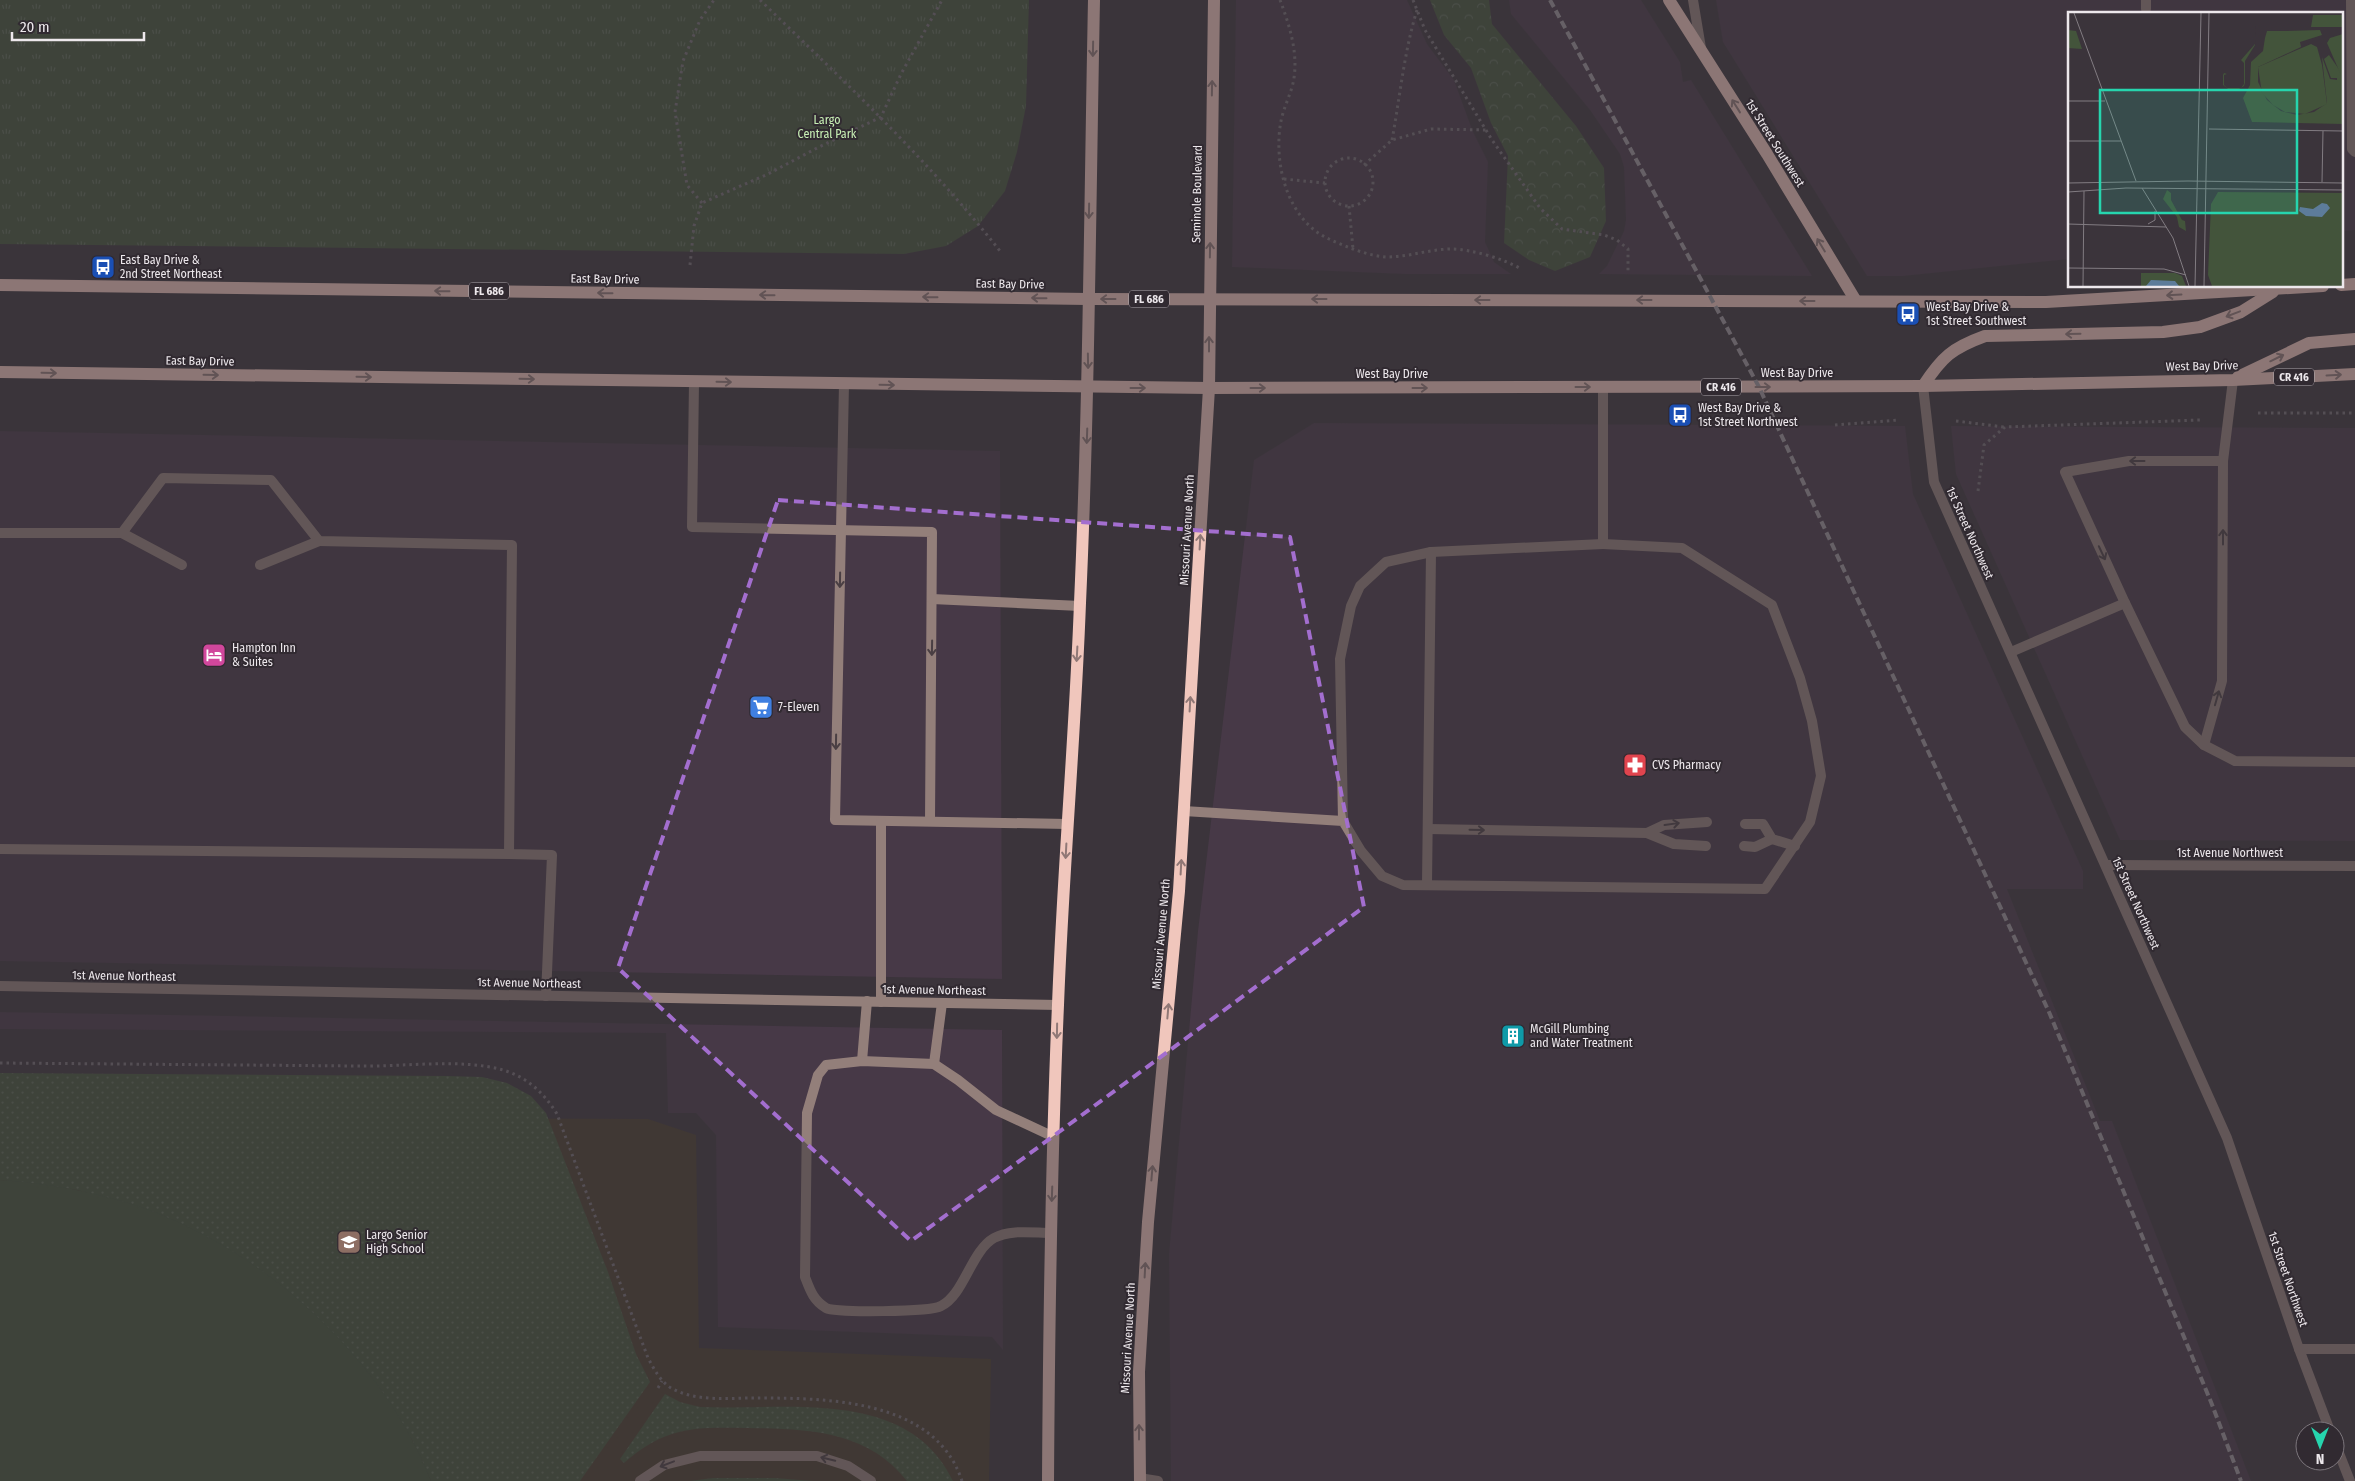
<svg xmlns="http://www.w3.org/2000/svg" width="2355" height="1481" viewBox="0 0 2355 1481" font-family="'Fira Sans Condensed',sans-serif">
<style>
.commercial{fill:#473947}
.education{fill:#473d2d}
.grass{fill:url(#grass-dots)}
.forest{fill:url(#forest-crowns)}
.park{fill:url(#park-tufts)}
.pitch{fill:#43543b}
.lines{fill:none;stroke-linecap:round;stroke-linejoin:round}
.path{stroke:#736d73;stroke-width:3;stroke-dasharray:2.5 4;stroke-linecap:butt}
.lane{stroke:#937f7a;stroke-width:10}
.street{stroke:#937f7a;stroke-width:10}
.primary{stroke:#f0c6bc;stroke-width:12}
.rail{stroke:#9c969b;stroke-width:4;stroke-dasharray:8 4;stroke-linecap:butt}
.oneway{stroke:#907876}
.oneway2{stroke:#4a3f43}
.marked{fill:none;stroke:#a36ecf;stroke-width:4;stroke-dasharray:10 6;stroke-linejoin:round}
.labels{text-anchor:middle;stroke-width:4;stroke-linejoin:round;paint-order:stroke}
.shield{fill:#312a31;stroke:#b5afb4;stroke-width:1}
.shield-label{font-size:11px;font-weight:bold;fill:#ede8ec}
.park-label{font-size:12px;fill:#c8f0b5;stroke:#312a31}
.street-label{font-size:12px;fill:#ede8ec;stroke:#312a31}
.poi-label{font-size:12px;fill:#ede8ec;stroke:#312a31;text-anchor:start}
.inset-road{fill:none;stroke:#827c82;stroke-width:1}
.view{fill:#26d5ae;fill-opacity:0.15;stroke:#26d5ae;stroke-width:2.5}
.inset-edge{fill:none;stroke:#ede8ec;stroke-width:2.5}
</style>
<defs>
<pattern id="grass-dots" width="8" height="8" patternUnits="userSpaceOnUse" patternTransform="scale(1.25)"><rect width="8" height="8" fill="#43543b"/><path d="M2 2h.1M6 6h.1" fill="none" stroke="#5e6d58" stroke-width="1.8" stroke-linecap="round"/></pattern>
<pattern id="forest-crowns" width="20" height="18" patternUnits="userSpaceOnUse" patternTransform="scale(1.25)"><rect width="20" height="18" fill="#43543b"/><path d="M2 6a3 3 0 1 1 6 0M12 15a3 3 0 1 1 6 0" fill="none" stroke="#5e6d58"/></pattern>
<pattern id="park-tufts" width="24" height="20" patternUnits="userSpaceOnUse" patternTransform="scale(1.25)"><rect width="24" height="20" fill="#43543b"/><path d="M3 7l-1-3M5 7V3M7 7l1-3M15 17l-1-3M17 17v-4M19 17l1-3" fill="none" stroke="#5e6d58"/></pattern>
</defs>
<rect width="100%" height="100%" fill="#3b343b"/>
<g class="commercial">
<path d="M1236,0H1407L1427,44L1454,80L1473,132L1488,162L1485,242L1494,262L1511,274H1405L1232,267Z"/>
<path d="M1509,0H1641L1680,62L1683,82L1691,80L1812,276L1599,274L1607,266L1624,231L1626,220L1624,167L1620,154L1590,110L1511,14Z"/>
<path d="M1716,0H2355V230L2341,231V14H2069V259L1903,276H1867L1723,42Z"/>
<path d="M1314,423L1905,426L1913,494L2083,871V889H2007L2100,1121H2112L2251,1481H1171L1169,1254L1198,931L1254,460Z"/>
<path d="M1951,426L2355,428V841L2120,840L1956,474Z"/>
<path d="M0,431L1000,451L1002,979L0,961Z"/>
<path d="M0,1012L1002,1030L1003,1350L992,1337L718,1327L716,1135L696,1113H668L666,1033L0,1029Z"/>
</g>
<path class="education" d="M0,1117L648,1119L696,1135L699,1348L991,1359L989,1481H0Z"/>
<g class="grass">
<path d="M0,1073L447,1076L482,1077L507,1083L531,1096L546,1113L608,1272L636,1354L650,1382L580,1481H431L412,1440L371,1377L249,1263L188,1227L142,1208L77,1190L0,1180Z"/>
<path d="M665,1394L680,1402L700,1407C784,1411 908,1386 953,1481H907C867,1430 807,1429 748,1428C723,1428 697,1426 672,1434C653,1440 639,1450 624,1463L620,1459Z"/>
<path d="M713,1478H775L813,1481H690Z"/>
</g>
<path class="forest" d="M1430,0H1489L1492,24L1576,126L1604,168L1606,221L1590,257L1555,271L1529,260L1504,243L1508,156L1491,123L1471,68L1444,35Z"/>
<path class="park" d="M0,0H1029L1026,106L1017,152L1005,191L978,226L946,246L904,254L0,244Z"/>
<path class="pitch" d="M0,1180C48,1183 96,1192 141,1207C266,1251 383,1358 431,1481H0Z"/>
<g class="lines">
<g class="path">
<path d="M760,0C844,81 928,160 1000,251"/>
<path d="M1280,0C1289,24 1298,51 1294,78C1292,92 1284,106 1281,121C1273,163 1287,220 1329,239C1347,247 1368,256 1387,257C1409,257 1430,249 1452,249C1470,249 1505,259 1521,269"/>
<path d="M1413,0L1425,30L1492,140L1540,208L1562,229L1604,235L1617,240L1628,249V271"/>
<path d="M1392,140C1400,97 1404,52 1417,10"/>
<circle cx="1349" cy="182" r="24"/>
<path d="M1364,165L1392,140L1431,129L1487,130"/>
<path d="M1284,179L1325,183"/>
<path d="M702,203L687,185L675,112L683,61L700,20L714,0"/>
<path d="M1349,206L1353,249"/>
<path d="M690,265L694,226L702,203L768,174L817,148L881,117L901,74L942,0"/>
<path d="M2258,413H2355"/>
<path d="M1956,421L2004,427"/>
<path d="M1835,425L1898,420"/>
<path d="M1978,491L1984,445L2005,427L2200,420"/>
<path d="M0,1063C120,1064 239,1065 359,1066C403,1067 461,1058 503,1070C527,1077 544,1093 557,1114L648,1358C654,1369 660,1381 671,1388C696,1402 727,1398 754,1398C825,1398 935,1398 962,1481"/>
<path d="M658,1388L662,1381"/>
</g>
<g class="lane">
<path d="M2351,0L2352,149L2355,152"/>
<path d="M2146,9V0"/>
<path d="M694,382L692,527L932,532L930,821"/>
<path d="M844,384L835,820L1067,824"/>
<path d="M2223,461L2233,380"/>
<path d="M0,533H122L163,478L271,480L319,541L512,545L509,854L552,855L546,996"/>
<path d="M122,533L182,565"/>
<path d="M260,565L319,541"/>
<path d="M932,599L1080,606"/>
<path d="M2125,603L2065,472L2129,461H2223L2222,681L2204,745"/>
<path d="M2011,652L2125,603L2185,727L2204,745L2235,761L2355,762"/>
<path d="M1184,811L1343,821L1361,851L1382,876L1403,885L1765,889L1810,822L1821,776L1812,721L1800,678L1772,605L1682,548L1603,544V387"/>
<path d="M881,821V1002"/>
<path d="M1343,821L1340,659L1351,606L1360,586L1386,562L1431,552L1603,544"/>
<path d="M1745,824H1763L1772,839L1795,846"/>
<path d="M1428,829L1647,833L1664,825L1707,822"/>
<path d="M1647,833L1674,844L1706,846"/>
<path d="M1744,846L1755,847L1772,839"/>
<path d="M0,849L509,854"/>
<path d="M1427,884L1431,552"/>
<path d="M862,1061L867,1001"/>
<path d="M934,1064L942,1003"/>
<path d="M1051,1233C1034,1233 1010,1229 994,1238C971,1251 964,1295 941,1306C930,1312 836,1313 826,1308C813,1300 810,1290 805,1277L807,1113L818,1075L826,1065L862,1061L934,1064L958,1080L996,1110L1054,1137"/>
<path d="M1139,1478L1158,1481"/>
<path d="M640,1481L664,1465L700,1456H817L848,1466L871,1481"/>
</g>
<g class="street">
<path d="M1693,0L1701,48"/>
<path d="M1923,386L1934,482L2227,1138L2299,1349L2330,1431"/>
<path d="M2106,865L2355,866"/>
<path d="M0,986L1058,1005"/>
<path d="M2299,1349H2355"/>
<path d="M2335,1443L2350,1481"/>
</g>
<g class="primary">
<path d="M1669,0L1767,154L1856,301"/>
<path d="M0,285L1088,299L2046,302L2323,286"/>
<path d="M2341,285L2355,284"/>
<path d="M0,372L1209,388L1923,386L2233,380L2355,374"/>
<path d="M2238,377L2309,343L2355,339"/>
<path d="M1923,386C1942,357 1952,348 1985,336L2163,332L2200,327L2241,312L2273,292"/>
<path d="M1048,1481C1049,1322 1051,1163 1058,1005C1063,871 1075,737 1080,603C1089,402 1090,201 1094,0"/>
<path d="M1140,1481L1139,1372L1148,1222L1179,891L1209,388L1214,0"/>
</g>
<path class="rail" d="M1550,0L1759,387L2049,1012L2211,1402L2241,1481"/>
</g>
<defs><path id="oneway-shaft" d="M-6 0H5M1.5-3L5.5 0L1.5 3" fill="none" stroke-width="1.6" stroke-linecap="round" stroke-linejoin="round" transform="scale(1.25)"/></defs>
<g class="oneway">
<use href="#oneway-shaft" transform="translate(1093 49) rotate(91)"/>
<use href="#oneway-shaft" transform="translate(1212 88) rotate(-89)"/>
<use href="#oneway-shaft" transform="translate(1736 106) rotate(-122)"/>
<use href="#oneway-shaft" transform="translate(1089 211) rotate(91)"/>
<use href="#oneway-shaft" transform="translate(1821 245) rotate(-121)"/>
<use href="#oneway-shaft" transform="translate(1210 250) rotate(-89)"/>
<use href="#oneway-shaft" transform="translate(442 291) rotate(-179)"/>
<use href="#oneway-shaft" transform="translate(605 293) rotate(-179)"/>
<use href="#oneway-shaft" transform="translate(767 295) rotate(-179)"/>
<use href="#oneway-shaft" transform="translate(2174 295) rotate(177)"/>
<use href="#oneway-shaft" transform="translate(930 297) rotate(-179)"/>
<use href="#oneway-shaft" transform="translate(1039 298) rotate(-179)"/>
<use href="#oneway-shaft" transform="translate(1108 299) rotate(180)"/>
<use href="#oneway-shaft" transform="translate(1319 299) rotate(180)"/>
<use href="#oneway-shaft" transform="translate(1482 300) rotate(-180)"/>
<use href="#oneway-shaft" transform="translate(1644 300) rotate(-180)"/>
<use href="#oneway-shaft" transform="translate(1807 301) rotate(-180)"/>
<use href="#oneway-shaft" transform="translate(2233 314) rotate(159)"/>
<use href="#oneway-shaft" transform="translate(2073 334) rotate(179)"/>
<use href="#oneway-shaft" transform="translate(1209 344) rotate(-90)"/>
<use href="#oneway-shaft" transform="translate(2277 358) rotate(-26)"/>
<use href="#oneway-shaft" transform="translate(1088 361) rotate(89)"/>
<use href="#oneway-shaft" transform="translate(49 373) rotate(1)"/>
<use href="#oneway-shaft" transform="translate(211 375) rotate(1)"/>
<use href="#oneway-shaft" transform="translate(2334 375) rotate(-3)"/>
<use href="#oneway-shaft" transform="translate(364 377) rotate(1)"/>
<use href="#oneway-shaft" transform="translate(527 379) rotate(1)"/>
<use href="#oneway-shaft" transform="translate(724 382) rotate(1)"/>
<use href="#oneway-shaft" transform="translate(887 385) rotate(1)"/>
<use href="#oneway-shaft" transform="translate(1583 387)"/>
<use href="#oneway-shaft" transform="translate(1763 387)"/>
<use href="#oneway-shaft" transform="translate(1138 388)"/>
<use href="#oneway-shaft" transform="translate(1258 388)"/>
<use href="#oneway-shaft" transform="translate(1420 388)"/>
<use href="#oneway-shaft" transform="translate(1087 436) rotate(92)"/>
<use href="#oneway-shaft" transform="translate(1200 542) rotate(-87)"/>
<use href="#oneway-shaft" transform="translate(1077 654) rotate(93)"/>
<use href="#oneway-shaft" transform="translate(1190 704) rotate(-87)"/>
<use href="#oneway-shaft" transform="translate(1066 851) rotate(93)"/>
<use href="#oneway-shaft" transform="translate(1181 867) rotate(-87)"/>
<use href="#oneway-shaft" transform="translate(1168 1011) rotate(-85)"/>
<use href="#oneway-shaft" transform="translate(1057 1031) rotate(91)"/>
<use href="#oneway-shaft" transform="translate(1152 1173) rotate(-85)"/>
<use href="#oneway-shaft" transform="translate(1052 1194) rotate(92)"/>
<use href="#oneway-shaft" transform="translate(1145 1270) rotate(-87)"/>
<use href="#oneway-shaft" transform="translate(1139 1432) rotate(-90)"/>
</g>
<g class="oneway2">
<use href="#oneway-shaft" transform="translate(2137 461) rotate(180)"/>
<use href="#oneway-shaft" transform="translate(2223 537) rotate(-90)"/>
<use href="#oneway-shaft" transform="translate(2102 553) rotate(65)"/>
<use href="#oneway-shaft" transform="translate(840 580) rotate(91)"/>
<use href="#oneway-shaft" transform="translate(932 648) rotate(91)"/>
<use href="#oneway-shaft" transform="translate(2217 698) rotate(-74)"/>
<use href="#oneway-shaft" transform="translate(836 742) rotate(91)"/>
<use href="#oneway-shaft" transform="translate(1672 824) rotate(-8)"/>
<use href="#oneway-shaft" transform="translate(1477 830) rotate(1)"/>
<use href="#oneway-shaft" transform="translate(828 1459) rotate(-166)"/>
<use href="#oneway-shaft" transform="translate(667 1464) rotate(159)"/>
</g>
<path d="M0 0H2355V1481H0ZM778,500L1290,537L1364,907L911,1241L618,968Z" fill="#3b343b" fill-opacity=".55" fill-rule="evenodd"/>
<path class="marked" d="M778,500L1290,537L1364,907L911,1241L618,968Z"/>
<defs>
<g id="bus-square" transform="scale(1.25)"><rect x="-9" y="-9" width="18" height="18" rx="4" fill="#1a4fb4" stroke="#312a31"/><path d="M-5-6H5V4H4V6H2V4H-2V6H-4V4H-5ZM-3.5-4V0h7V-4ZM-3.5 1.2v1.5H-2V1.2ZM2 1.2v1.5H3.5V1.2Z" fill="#fff"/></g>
<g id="hotel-square" transform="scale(1.25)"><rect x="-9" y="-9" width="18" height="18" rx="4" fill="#d1479c" stroke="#312a31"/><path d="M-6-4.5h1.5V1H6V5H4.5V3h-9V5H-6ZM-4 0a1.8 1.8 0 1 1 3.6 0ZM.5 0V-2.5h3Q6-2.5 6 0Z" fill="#fff"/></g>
<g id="supermarket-square" transform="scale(1.25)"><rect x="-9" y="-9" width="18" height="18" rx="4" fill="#3f7fe0" stroke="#312a31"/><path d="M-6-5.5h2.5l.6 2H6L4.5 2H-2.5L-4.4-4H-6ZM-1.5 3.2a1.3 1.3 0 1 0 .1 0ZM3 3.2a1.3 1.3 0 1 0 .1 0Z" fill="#fff"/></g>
<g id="pharmacy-square" transform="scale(1.25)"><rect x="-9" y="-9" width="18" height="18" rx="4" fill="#e0444e" stroke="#312a31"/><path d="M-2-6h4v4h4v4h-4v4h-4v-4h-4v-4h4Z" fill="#fff"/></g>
<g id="building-square" transform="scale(1.25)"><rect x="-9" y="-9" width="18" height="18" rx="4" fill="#0f9aa8" stroke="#312a31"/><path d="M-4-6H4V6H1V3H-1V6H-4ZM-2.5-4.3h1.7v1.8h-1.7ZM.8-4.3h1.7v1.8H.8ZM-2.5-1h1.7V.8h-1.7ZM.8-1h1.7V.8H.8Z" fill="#fff"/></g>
<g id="school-square" transform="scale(1.25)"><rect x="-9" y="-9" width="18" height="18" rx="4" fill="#8d6e63" stroke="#312a31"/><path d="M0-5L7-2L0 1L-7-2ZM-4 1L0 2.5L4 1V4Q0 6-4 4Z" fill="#fff"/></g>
</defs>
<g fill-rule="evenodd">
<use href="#bus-square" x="103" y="267"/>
<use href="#bus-square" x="1908" y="314"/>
<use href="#bus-square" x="1680" y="415"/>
<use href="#hotel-square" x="214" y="655"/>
<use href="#supermarket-square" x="761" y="707"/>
<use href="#pharmacy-square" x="1635" y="765"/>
<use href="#building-square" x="1513" y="1036"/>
<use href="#school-square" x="349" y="1242"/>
</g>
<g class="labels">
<g class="shield">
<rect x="469" y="282.5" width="40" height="17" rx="4"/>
<rect x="1129" y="290.5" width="40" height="17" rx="4"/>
<rect x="2274" y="368.5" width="40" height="17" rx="4"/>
<rect x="1701" y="378.5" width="40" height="17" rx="4"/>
</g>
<g class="shield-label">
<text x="489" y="295">FL 686</text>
<text x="1149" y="303">FL 686</text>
<text x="2294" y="381">CR 416</text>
<text x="1721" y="391">CR 416</text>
</g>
<g class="park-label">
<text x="827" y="124">Largo<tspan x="827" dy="14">Central Park</tspan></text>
</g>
<g class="street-label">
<text transform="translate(1775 143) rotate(58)" y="4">1st Street Southwest</text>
<text transform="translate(1197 194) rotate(-89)" y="4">Seminole Boulevard</text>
<text transform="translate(605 279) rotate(1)" y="4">East Bay Drive</text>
<text transform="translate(1010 284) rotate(1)" y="4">East Bay Drive</text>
<text transform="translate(200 361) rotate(1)" y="4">East Bay Drive</text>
<text transform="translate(2202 366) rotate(-1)" y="4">West Bay Drive</text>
<text x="1797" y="377">West Bay Drive</text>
<text x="1392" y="378">West Bay Drive</text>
<text transform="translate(1187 530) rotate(-87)" y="4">Missouri Avenue North</text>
<text transform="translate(1970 533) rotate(66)" y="4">1st Street Northwest</text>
<text x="2230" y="857">1st Avenue Northwest</text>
<text transform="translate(2136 903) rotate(66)" y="4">1st Street Northwest</text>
<text transform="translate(1161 934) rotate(-85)" y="4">Missouri Avenue North</text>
<text transform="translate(124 976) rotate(1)" y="4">1st Avenue Northeast</text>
<text transform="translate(529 983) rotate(1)" y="4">1st Avenue Northeast</text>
<text transform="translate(934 990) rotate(1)" y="4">1st Avenue Northeast</text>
<text transform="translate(2288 1279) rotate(71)" y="4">1st Street Northwest</text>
<text transform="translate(1128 1338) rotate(-87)" y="4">Missouri Avenue North</text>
</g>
<g class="poi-label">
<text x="120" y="264">East Bay Drive &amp;<tspan x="120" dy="14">2nd Street Northeast</tspan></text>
<text x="1926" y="311">West Bay Drive &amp;<tspan x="1926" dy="14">1st Street Southwest</tspan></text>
<text x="1698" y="412">West Bay Drive &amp;<tspan x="1698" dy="14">1st Street Northwest</tspan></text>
<text x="232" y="652">Hampton Inn<tspan x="232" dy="14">&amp; Suites</tspan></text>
<text x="778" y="711">7-Eleven</text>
<text x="1652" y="769">CVS Pharmacy</text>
<text x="1530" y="1033">McGill Plumbing<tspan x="1530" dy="14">and Water Treatment</tspan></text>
<text x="366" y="1239">Largo Senior<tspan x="366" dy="14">High School</tspan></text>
</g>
</g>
<g transform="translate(2068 12)">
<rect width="275" height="275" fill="#3b343b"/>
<path d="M245,3H275V15H243ZM188,12L187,33L177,49V71L176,74L171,77H160L155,73V63L156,61L159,62L156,63V73L159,76H173L176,72V51L173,48L187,32ZM252,18L254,23L232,30L233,35L190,55V70L199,88L213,99L229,103L246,100L259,91L254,45L262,67L269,68L270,106H275V112L184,110L175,86L182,73L183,50L195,39L197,26H218V19ZM261,43L275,63V66H263L256,47Z" fill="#43543b"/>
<path d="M99,178L103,181V188L114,208L117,209L118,219L111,215L109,205L95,187Z" fill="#43543b"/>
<path d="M0,18L8,19L14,37L0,36ZM199,19H218V26H197ZM269,66H275V106H269V86H265V72H269ZM150,180L275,181V274H144L140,263L143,192ZM73,261H107L114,264L118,274H73Z" fill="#43543b"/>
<path d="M275,22V63H273L259,31L262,26ZM243,32L249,35L254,53L259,92L237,102L217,100L205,93L194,81L190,55Z" fill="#43543b"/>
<path d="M254,191L259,192L262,196L254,205L238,204L231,199L232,195L245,197ZM83,268L107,269L111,274H78Z" fill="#5d7c9a"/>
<path class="inset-road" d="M6,1L68,169M0,89H37M141,117L275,119M0,129H53M254,170L255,119M0,171L120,169L275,171M74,176L105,226L121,274M0,180L58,176L275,178M0,212L98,215M80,212L87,208V199M0,256L96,257L118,263M15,274L16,179M127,274L133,1M136,274L141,1"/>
<path class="view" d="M32,78H229V201H32Z"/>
<rect width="275" height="275" class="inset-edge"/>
</g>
<g transform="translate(2320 1446) rotate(180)"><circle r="24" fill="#312a31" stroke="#7c767c"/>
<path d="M0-4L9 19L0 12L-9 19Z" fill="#26d5ae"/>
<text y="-8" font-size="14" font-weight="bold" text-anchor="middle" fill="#ede8ec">N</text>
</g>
<path d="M12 32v8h132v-8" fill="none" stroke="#ede8ec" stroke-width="2.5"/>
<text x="20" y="32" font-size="15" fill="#ede8ec" stroke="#312a31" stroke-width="4" paint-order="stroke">20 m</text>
</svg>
